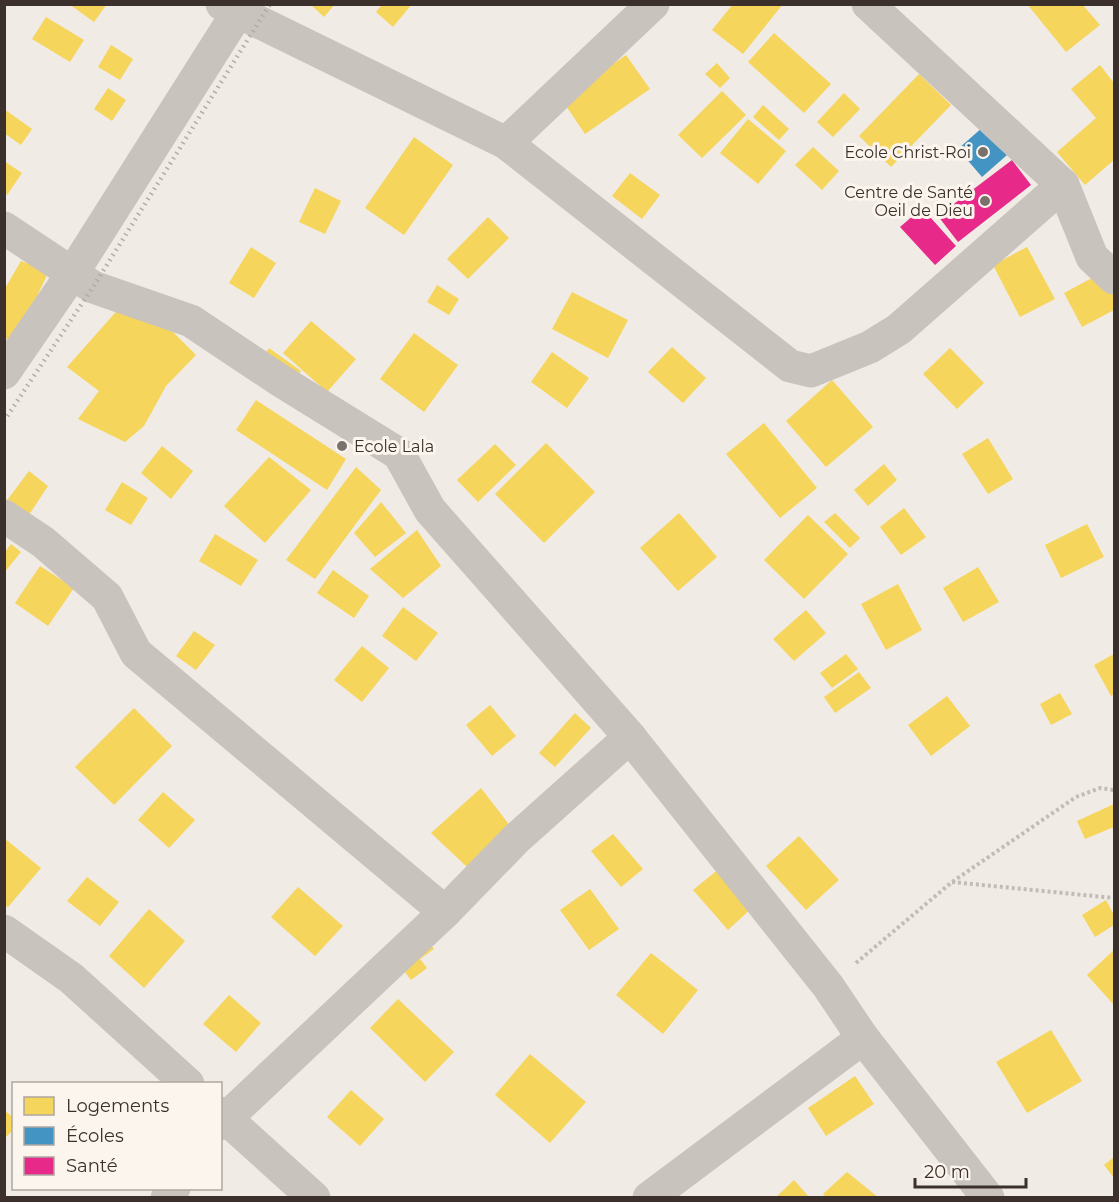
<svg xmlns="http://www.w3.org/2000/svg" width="1119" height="1202" viewBox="0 0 1119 1202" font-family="Montserrat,sans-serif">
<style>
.homes{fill:#f6d55c}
.schools{fill:#4393c3}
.health{fill:#e7298a}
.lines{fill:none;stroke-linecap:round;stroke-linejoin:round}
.path{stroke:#c2bbb6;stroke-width:4;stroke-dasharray:3 3;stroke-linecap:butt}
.street{stroke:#c9c3be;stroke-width:33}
.rail{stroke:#b1aca8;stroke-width:4.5;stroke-dasharray:1.5 4.5;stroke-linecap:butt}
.poi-dot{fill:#7a716c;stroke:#fbf5ee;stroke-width:2}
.labels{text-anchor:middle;stroke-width:6;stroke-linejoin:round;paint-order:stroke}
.poi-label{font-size:16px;fill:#3b302b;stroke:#fbf5ee;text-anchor:end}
</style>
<rect width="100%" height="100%" fill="#f0ebe5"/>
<g class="homes">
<path d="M69,4H107L94,22Z"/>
<path d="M310,4H335L324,17Z"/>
<path d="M382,4H412L393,27L376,12Z"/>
<path d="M733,4H783L743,54L712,30Z"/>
<path d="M1027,4H1082L1100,25L1066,52Z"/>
<path d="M46,17L84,40L70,62L32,39Z"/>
<path d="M774,33L831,84L804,113L748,62Z"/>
<path d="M111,45L133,59L120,80L98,67Z"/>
<path d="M626,55L650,89L585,134L562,100Z"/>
<path d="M717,63L730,78L720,88L705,74Z"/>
<path d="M1100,65L1114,83V160L1085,185L1057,152L1096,118L1071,89Z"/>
<path d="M919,74L951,105L891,167L859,136Z"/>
<path d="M108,88L126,100L112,121L94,109Z"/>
<path d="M722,91L746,115L702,158L678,135Z"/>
<path d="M844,93L860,109L833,137L817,122Z"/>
<path d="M763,105L789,129L779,140L753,117Z"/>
<path d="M4,109L32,129L21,145L4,133Z"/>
<path d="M748,119L786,151L758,184L720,153Z"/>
<path d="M414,137L453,165L404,235L365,208Z"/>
<path d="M813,147L839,171L822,190L795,165Z"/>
<path d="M4,161L22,173L7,195L4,193Z"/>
<path d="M630,173L660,195L642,219L612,196Z"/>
<path d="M315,188L341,201L325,234L299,222Z"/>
<path d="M488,217L509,238L468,279L447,259Z"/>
<path d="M251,247L276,263L254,298L229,283Z"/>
<path d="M1027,247L1055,299L1020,317L993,265Z"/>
<path d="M21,261L49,271L15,342L4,338V290Z"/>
<path d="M1103,272L1114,293V310L1082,327L1064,293Z"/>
<path d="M437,285L459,299L449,315L427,302Z"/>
<path d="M572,292L628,320L608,358L552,329Z"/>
<path d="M122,305L173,332L196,355L166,386L144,426L125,442L78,419L99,391L67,367Z"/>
<path d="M311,321L356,359L327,392L283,353Z"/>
<path d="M414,333L458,365L424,412L380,379Z"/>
<path d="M672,347L706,378L683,403L648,372Z"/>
<path d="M269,348L301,371L291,384L260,361Z"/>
<path d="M950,348L984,383L957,409L923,374Z"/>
<path d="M552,352L589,378L567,408L531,382Z"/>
<path d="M832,380L873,427L826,467L786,421Z"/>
<path d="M256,400L346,459L327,490L236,430Z"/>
<path d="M764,423L817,488L780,518L726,454Z"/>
<path d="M988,438L1013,479L988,494L962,454Z"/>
<path d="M546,443L595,492L544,543L495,494Z"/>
<path d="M495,444L516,465L478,502L457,480Z"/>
<path d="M162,446L193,471L171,499L141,473Z"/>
<path d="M269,457L311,490L265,543L224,506Z"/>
<path d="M884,464L897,480L868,506L854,490Z"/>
<path d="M356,467L381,490L315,579L286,560Z"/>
<path d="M29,471L48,486L25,521L5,503Z"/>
<path d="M122,482L148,498L131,525L105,510Z"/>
<path d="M381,502L406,533L375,557L354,533Z"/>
<path d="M904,508L926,537L901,555L880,527Z"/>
<path d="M679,513L717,557L678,591L640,548Z"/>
<path d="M835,513L860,538L850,548L824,522Z"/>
<path d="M808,515L848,554L804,599L764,560Z"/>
<path d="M1087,524L1104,557L1061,578L1045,545Z"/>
<path d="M417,530L441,566L403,598L370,569Z"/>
<path d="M215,534L258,560L241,586L199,561Z"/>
<path d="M11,544L21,552L4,573V553Z"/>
<path d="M40,566L74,588L48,626L15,603Z"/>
<path d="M978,567L999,602L963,622L943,588Z"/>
<path d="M333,570L369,596L354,618L317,593Z"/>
<path d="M898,584L922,630L886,650L861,604Z"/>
<path d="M403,607L438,633L416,661L382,636Z"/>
<path d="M806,610L826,633L794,661L773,639Z"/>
<path d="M194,631L215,645L196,670L176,656Z"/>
<path d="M362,646L389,668L362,702L334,680Z"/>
<path d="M846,654L858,669L832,688L820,673Z"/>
<path d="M1114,654V694L1111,696L1094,665Z"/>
<path d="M859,672L871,688L835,713L824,697Z"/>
<path d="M1060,693L1072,714L1051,725L1040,704Z"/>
<path d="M947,696L970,726L931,756L908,725Z"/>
<path d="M490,705L516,736L492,756L466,725Z"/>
<path d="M134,708L172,746L114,805L75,767Z"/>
<path d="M575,713L591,728L555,767L539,753Z"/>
<path d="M481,788L511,827L467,867L431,833Z"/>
<path d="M163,792L195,820L169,848L138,820Z"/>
<path d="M1114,804V827L1085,839L1077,821Z"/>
<path d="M613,834L643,869L621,887L591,851Z"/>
<path d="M799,836L839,880L806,910L766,866Z"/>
<path d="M4,838L41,868L8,907L4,905Z"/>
<path d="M720,868L754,906L728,930L693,890Z"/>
<path d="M87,877L119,902L100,926L67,901Z"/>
<path d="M298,887L343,926L315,956L271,917Z"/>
<path d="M590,889L619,929L589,950L560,910Z"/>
<path d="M1106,900L1114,915V925L1095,937L1082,915Z"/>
<path d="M149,909L185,941L144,988L109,956Z"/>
<path d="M426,939L434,949L420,959L427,968L411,980L397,962Z"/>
<path d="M1114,950V1005L1087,975Z"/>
<path d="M651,953L698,990L663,1034L616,995Z"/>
<path d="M229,995L261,1023L236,1052L203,1024Z"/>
<path d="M398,999L454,1052L425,1082L370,1028Z"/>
<path d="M1051,1030L1082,1081L1027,1113L996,1062Z"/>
<path d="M530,1054L586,1102L550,1143L495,1095Z"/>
<path d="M855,1076L874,1104L826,1136L808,1108Z"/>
<path d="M351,1090L384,1119L360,1146L327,1117Z"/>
<path d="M4,1110L14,1118V1129L4,1139Z"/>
<path d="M1114,1157V1178L1104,1165Z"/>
<path d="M847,1172L879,1198H826L823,1194Z"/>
<path d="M794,1180L810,1198H775Z"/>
</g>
<path class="schools" d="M983,127L1007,155L982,177L958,149Z"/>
<g class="health">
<path d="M1012,160L1031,185L958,242L938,216Z"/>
<path d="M922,208L956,246L935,265L900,227Z"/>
</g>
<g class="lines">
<g class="path">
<path d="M952,882L1114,898"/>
<path d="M856,963L952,882L1076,797L1100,788L1114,790"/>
</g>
<g class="street">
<path d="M222,4L506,143L790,366L811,371L870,347L899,329L1063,185"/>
<path d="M868,4L1063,185L1092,257L1114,278"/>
<path d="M506,143L653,4"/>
<path d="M4,228L93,287L191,321L281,381L399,454L430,510L630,737L828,986L863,1038L988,1198"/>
<path d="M4,373L72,274L243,4"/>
<path d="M4,516L43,542L107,597L136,653L445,912"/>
<path d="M4,931L71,978L188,1084"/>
<path d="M220,1113L314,1198"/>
<path d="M220,1124L445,912L516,839L630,737"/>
<path d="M167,1198L174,1188"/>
<path d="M649,1198L863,1038"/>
</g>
<path class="rail" d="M4,421L93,287L270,4"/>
</g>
<g class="poi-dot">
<circle cx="983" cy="152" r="6"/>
<circle cx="985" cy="201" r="6"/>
<circle cx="342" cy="446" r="6"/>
</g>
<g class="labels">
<g class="poi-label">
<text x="971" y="158">Ecole Christ-Roi</text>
<text x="973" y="198">Centre de Santé<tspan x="973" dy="18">Oeil de Dieu</tspan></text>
<text x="354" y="452" text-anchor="start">Ecole Lala</text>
</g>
</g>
<rect width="1119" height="1202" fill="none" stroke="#3b302b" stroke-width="12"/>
<rect x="12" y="1082" width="210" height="108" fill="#fbf5ee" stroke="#aea6a0" stroke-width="1.5"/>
<rect x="24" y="1097" width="30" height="18" fill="#f6d55c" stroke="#aea6a0" stroke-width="1.5"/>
<text x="66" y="1112" font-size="18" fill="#3b302b">Logements</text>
<rect x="24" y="1127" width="30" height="18" fill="#4393c3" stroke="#aea6a0" stroke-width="1.5"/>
<text x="66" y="1142" font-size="18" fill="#3b302b">Écoles</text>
<rect x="24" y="1157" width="30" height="18" fill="#e7298a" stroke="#aea6a0" stroke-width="1.5"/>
<text x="66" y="1172" font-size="18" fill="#3b302b">Santé</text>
<path d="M915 1178v9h111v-9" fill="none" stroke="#3b302b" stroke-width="3"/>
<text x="924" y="1178" font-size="18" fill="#3b302b" stroke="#fbf5ee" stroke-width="4.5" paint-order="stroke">20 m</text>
</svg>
